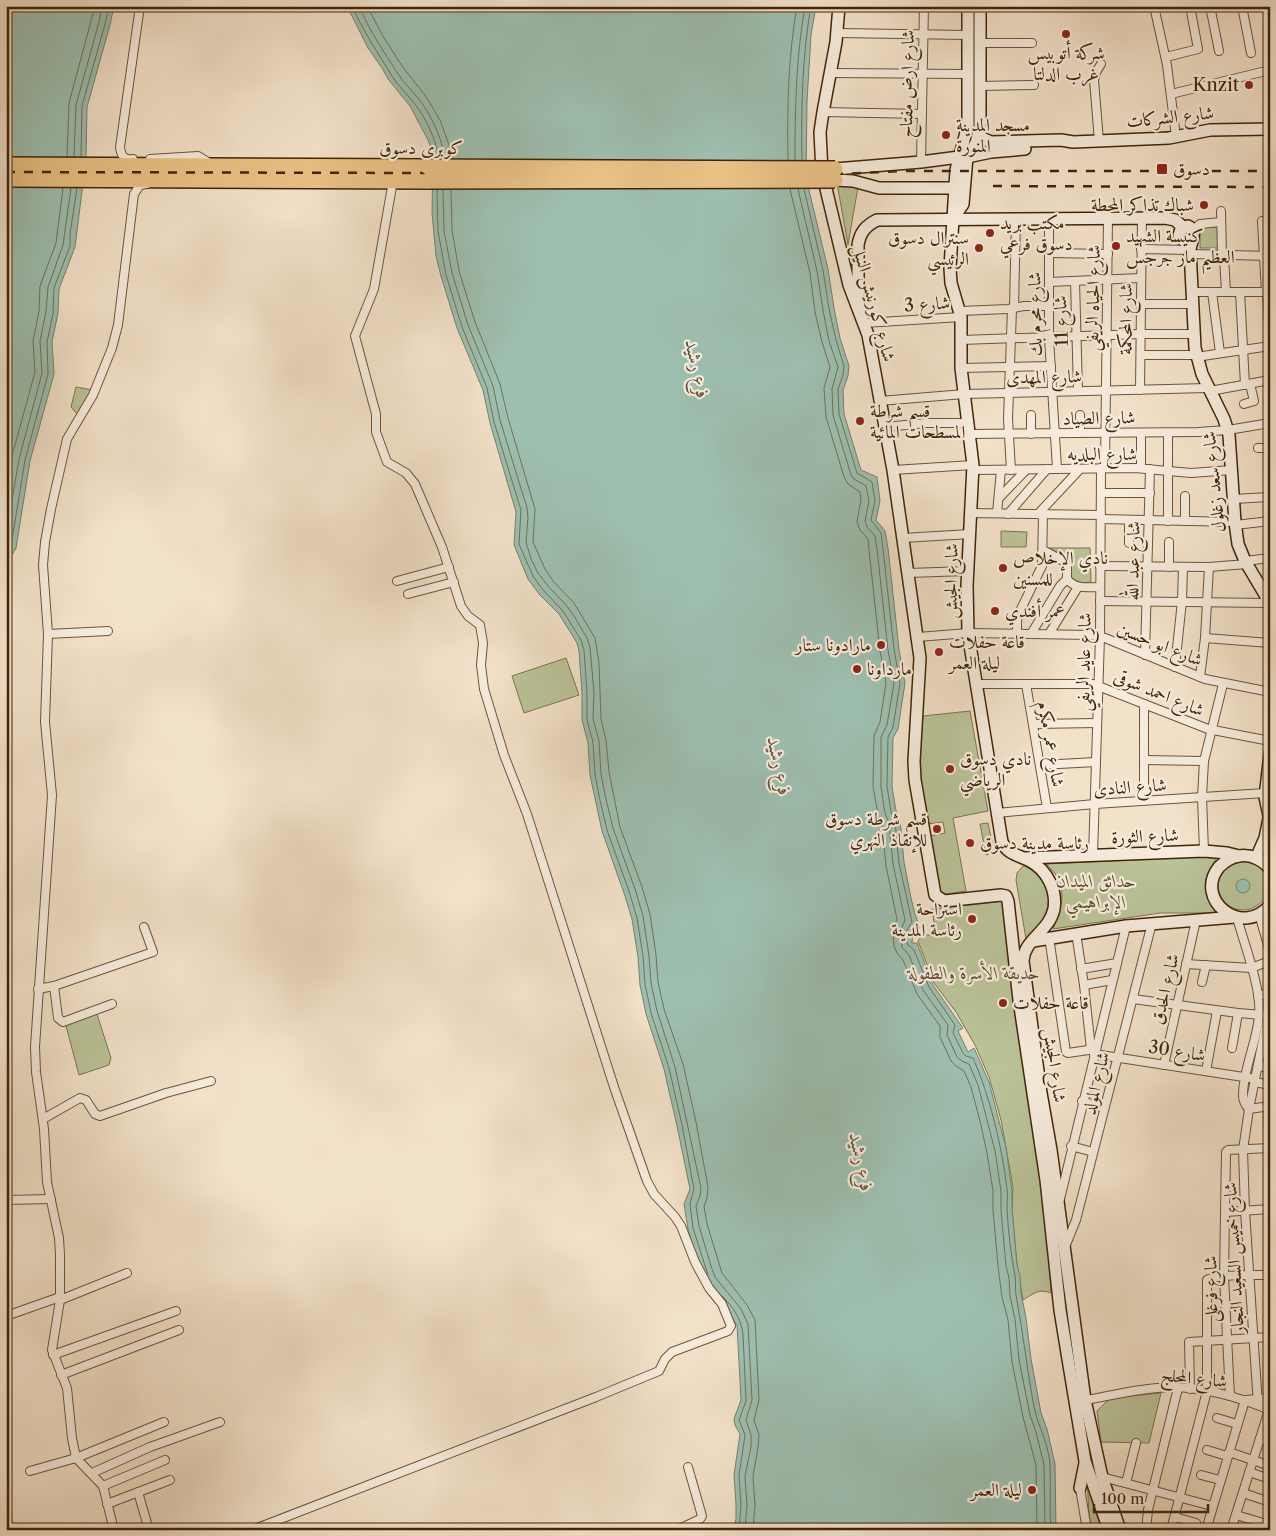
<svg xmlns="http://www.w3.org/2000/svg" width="1276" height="1536" viewBox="0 0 1276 1536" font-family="'Libre Caslon Text',Amiri,serif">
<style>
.green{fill:#bac398;stroke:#7d7450}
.water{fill:#9dbfb0;stroke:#78816d}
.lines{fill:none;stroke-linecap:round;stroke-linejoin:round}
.shore{stroke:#6e725c;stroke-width:1}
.street-casing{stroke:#6d5439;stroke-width:10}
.secondary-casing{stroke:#402409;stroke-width:14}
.highway-casing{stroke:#402409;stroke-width:18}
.street{stroke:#f7ecdd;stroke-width:8}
.secondary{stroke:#f7ecdd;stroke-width:11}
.highway{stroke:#eac185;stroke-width:15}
.rail{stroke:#402409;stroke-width:2.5;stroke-dasharray:9 9;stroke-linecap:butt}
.highway-bridge-casing{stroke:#402409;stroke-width:18;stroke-linecap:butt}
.highway-bridge{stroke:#eac185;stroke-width:15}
.poi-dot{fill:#8f2418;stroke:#f7ecdd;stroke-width:2}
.labels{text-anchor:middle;stroke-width:4.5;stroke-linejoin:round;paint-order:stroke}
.poi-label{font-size:18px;fill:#402409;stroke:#f7ecdd;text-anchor:start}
.street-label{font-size:18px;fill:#402409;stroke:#f7ecdd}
.park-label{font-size:18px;font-style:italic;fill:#5e4c2d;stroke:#f7ecdd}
.water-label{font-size:19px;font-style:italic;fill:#5c523b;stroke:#f7ecdd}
</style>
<rect width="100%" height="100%" fill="#f3e2ca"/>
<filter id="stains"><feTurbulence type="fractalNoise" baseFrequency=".004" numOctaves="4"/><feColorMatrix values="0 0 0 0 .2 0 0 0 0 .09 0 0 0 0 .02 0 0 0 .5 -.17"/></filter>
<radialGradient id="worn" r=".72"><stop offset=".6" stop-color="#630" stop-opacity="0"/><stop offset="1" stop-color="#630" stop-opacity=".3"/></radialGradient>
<g class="green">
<path d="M837,183L858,187L848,245Z"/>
<rect x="1200" y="227" width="20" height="21"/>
<path d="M76,387L93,390L86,405L77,414L71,407Z"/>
<path d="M1001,531L1027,532L1026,547H1001Z"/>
<path d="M1049,548H1090L1091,582L1078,584L1070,576V559Z"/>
<path d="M566,658L579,695L524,713L512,676Z"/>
<path d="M970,711L988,811L953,818L966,891L946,894L938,890L930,836L945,833L943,822L928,824L927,822L921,785L920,753L923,716Z"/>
<path d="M988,823L993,847L989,854L986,855L980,824Z"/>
<path d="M1218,856C1204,875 1201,895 1218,913H1160L1053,929C1063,904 1069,884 1046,864Z"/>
<circle cx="1243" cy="885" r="25"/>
<path d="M1023,866H1025C1060,884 1052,918 1026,939L1016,880L1017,873Z"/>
<path d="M1004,901L1044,1192L1051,1293C1039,1288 1033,1294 1023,1300L1017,1265L1012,1209L1013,1187L1001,1120L989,1077L975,1045L956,1012L934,983L918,941L922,935H936L932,909Z"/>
<path d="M96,1011L111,1058L109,1065L79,1075L65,1022Z"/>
<path d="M1161,1393L1149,1443L1101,1442L1097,1411L1110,1398Z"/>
<path d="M1087,1477L1092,1502L1102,1530H1092L1089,1515Z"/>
</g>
<g class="water">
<path d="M6,6H114L110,25L87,107L86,159L75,247L59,289L58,313L52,342L54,374L30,461L16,548L12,555L6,580Z"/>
<path d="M347,6H816L811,35L807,101L806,178L828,269L834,308L840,338L849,366L848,376L843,390L844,414L861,470L877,477L880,501L876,520L885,531L888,548L899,649L905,683L898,729L893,738L892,786L896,811L900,820L904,862L911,898L915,914L920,928L913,930L912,943H917L933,985L963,1028L958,1031L968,1052L974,1048L989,1082L1006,1148L1012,1190V1209L1017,1265L1020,1276L1021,1293L1026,1318L1031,1359L1041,1413L1047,1429L1055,1464L1056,1530H733L736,1519V1505L734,1475L740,1434L735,1425L734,1419L741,1400L737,1325L700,1270L688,1229L684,1204L690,1189L677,1126L664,1069L646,1014L640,985L638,957L632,919L624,893L602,831L590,775L588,743L582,720V693L579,651L577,643L559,614L539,594L528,579L514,545L516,512L490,423L483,390L457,328L441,276L436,256L432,213L433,154L428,140L410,106L388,79L382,68L368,48Z"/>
<circle cx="1243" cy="886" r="7"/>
</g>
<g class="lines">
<g class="shore">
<path d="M352,6C363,31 378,53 392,76C398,86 407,94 414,103C424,115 438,142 438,158"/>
<path d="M359,6C369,30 384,52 398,74C404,83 411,90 418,98C429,111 444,141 444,158"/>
<path d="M367,6L384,38L404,69L425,95L440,120L450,148L451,158"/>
<path d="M67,157L69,103L95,6"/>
<path d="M74,157L76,105L99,22L102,6"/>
<path d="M81,157L82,106L105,24L109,6"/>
<path d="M788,160C787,109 788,57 797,6"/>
<path d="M795,160C795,109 796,57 805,6"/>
<path d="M802,160C801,109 802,57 811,6"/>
<path d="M790,189L810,273L815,312L822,342L830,367L824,388L826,417L844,477L848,484L860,492L861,500L857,522L860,530L868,539L869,550L880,651L886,683L880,722L874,736L873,786L878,815L882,825L886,866L897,919L893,929L894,946L897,953L903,960L917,994L940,1026V1037L951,1061L956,1066L964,1071L971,1087L980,1121L987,1153L993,1191V1210L998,1266L1002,1297L1008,1320L1012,1362L1023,1417L1036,1465L1037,1530"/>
<path d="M798,189L817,271L823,310L829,341L838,367L832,389L833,415L851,475L854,479L866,486L869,501L865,521L867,527L875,536L877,549L888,650L894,683L887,725L881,737V787L885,813L889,823L893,864L905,920L901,930L902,947L909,955L923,990L948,1025L947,1035L957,1057L962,1061L969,1064L978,1085L995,1151L1001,1191V1210L1006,1266L1009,1278L1010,1296L1015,1319L1019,1360L1030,1415L1036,1432L1044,1465L1045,1530"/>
<path d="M804,189L823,270L829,309L836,340L844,366L843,375L838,389L839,414L857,473L872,482L875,501L871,520L881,533L883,549L894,649L900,683L893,727L888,737L887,786L891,812L895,822L899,863L912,922L907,930V944L914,950L929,987L955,1025L953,1033L963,1053L966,1056L973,1058C990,1096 1002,1147 1007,1189C1008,1196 1007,1202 1007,1208C1008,1231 1011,1254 1015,1276C1016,1282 1015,1289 1016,1295C1023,1332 1027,1370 1034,1407C1038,1426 1049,1445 1050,1465C1051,1487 1049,1508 1051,1530"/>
<path d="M437,190L438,231L446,275L462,327L487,388L494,422L521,510L519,544L533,576L543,590L563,611L581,640L584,650L587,693V720L593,742L595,774L599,796L607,830L629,891L637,918L643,956L645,984L651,1013L669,1068L682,1125L694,1189L690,1204L691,1213L693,1228L708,1275"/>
<path d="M443,190L444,231L452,273L468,325L493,386L500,420L527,508L528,518L526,542L531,559L538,573L548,586L567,606L574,616L587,638L590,648L594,692L593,719L599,741L601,774L605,795L613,828L635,889L643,916L649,956L651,983L657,1011L675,1067L701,1188L700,1196L696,1206L699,1226L711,1266L715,1277L741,1309L748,1324L752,1400L746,1420L751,1435V1447L745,1476L747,1505L745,1530"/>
<path d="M451,190L452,230L459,271L475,322L500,384L508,418L535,509L533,542L545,569L553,581L574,603L595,638L599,663L601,719L606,740L609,772L620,827L642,887L650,914L656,955L658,982L664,1009L683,1064L696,1122L708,1187L707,1198L704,1206L707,1224L722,1273L747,1305L755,1320L759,1400L754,1420L759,1435L758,1448L753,1476L755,1505L753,1530"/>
<path d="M6,486L12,456L35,372L33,341L39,311L40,286L56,243L63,188"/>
<path d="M6,536L19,459L42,373L40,341L46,312L48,287L63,245L71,188"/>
<path d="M6,556L11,546L25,460L48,374L47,342L53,313L54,288L70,246V234L77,188"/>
<path d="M722,1296C733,1307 741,1318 743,1334L746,1401L739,1420L745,1435L739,1476L741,1505L739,1530"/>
</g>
<g class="street-casing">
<g id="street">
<path d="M1154,6L1167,65L1176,137"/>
<path d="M1210,6L1219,51"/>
<path d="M1242,6L1251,53"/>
<path d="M838,33L968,35"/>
<path d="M980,43H1032"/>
<path d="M1166,57L1198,49L1190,6"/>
<path d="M830,73L968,74"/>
<path d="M980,86L1034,85"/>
<path d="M1171,94L1270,70"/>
<path d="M823,112L922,114"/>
<path d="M1099,141L1094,80L1096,72L1101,64"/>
<path d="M133,159C124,160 121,156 120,147L140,6"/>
<path d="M150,159L198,156L211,164"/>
<path d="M921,162L924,6"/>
<path d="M1221,211L1222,255"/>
<path d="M1049,218V338L1057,469"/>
<path d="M1262,221L1266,292"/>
<path d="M1193,230L1200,224L1221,222"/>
<path d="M1141,249L1190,250"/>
<path d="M1049,253L1108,254"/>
<path d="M1191,254L1270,256"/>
<path d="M1224,256L1226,292"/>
<path d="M1075,281L1078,391"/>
<path d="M1049,282L1141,278"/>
<path d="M1192,292H1270"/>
<path d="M1212,292L1220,353"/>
<path d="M1240,292L1245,385"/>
<path d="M1267,292L1270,337"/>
<path d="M1141,304H1193"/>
<path d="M1014,308L1016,219"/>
<path d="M961,311L1008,309L1024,306H1049"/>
<path d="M864,323L961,317"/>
<path d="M961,340L1141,334H1194"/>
<path d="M1141,355H1196"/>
<path d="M1196,357L1270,346"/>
<path d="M961,368L1051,366"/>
<path d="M1140,390L1142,218"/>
<path d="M1210,391L1270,380"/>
<path d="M880,401L964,394L1208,388"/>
<path d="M1244,404L1254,401L1250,384"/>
<path d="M1031,415V434"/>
<path d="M1080,415V433"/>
<path d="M885,427L926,423H968"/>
<path d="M1141,433V468"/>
<path d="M969,434L1198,432L1228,430L1270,423"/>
<path d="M1258,448H1270"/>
<path d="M1269,465H1270"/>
<path d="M1105,468L1108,218"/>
<path d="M893,470L973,465"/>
<path d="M973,470L1135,468L1191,473L1232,470"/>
<path d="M1011,470L1008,419L1012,309"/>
<path d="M1101,493H1150"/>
<path d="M999,498L1026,470"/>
<path d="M1233,499L1270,497"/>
<path d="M971,513L1101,515"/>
<path d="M997,513L1001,470"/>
<path d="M1008,514L1047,469"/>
<path d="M1038,514L1080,469"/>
<path d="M1101,519L1235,522"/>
<path d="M1168,521V433"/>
<path d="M1185,521V496"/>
<path d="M1235,525L1270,521"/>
<path d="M903,538L970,534"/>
<path d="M1169,542V567"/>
<path d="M1129,543V520"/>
<path d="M1043,550L1065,562L1067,566V579C1076,590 1088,587 1100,587"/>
<path d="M1245,561L1270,558"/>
<path d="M1100,566L1209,567L1247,564"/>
<path d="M908,573L967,571"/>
<path d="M397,581L449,567"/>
<path d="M408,594L454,582"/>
<path d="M1100,601L1270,603"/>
<path d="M48,634L108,631"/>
<path d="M1017,634V621L1019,613L1042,566L1043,514"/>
<path d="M1031,634L1060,586L1067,579"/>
<path d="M1049,634L1078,587"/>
<path d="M918,637L968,633L1091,635L1105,638L1205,679L1270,692"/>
<path d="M1205,638L1270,643"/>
<path d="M1145,655L1150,469"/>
<path d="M1175,667L1182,601L1183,567"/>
<path d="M1200,677L1205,638L1209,567"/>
<path d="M975,684H1093L1208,729L1270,741"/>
<path d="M1026,684L1047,808"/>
<path d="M1144,704V801"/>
<path d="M1033,724L1097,723"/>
<path d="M1144,760L1204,761"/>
<path d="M1040,765L1096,762"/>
<path d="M997,813L1095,804L1265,793"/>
<path d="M1204,851L1202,797L1204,761L1223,684"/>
<path d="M1093,855L1100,637L1101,468"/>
<path d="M1259,914L1270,952"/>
<path d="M1237,918C1244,943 1262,990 1259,1016C1257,1042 1243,1069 1243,1095C1243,1101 1245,1105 1249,1109L1270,1106"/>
<path d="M1076,933L1084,985L1091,1049"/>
<path d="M1049,937L1066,1052L1068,1053L1095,1049"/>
<path d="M1186,964L1251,968L1270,961"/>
<path d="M1081,969L1117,963"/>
<path d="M1202,982L1206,965"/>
<path d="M1084,985L1112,980"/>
<path d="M54,986L58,1018L63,1022L112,1004"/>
<path d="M38,989L54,986L153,952L144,927"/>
<path d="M1258,996L1270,993"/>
<path d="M1133,999L1238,1013L1263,1015"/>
<path d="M1232,1048L1238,1013"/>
<path d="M1094,1054L1250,1078"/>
<path d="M1164,1065L1196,920"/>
<path d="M1258,1066L1270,1068"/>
<path d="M1206,1071L1217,1011"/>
<path d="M1255,1082L1270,1085"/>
<path d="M1082,1101L1104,1108"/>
<path d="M1268,1107L1270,1159"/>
<path d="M43,1119L80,1098L86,1100L95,1114L100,1116L166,1093L211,1081"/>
<path d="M1071,1146L1093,1152"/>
<path d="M1060,1199L1126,926"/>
<path d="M6,1200L51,1199"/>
<path d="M1226,1212L1270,1209"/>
<path d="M1065,1247L1076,1220L1152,923"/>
<path d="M60,1300L127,1273"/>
<path d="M6,1316L60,1297"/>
<path d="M53,1355L176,1311"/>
<path d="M61,1375L179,1330"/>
<path d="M1190,1389L1189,1342L1270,1337"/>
<path d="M1230,1396L1224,1277L1226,1152L1228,1150L1270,1148"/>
<path d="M1085,1400C1109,1396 1133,1390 1157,1388C1195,1384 1236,1396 1270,1410"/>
<path d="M1258,1405L1245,1211L1243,1150L1249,1109L1268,1015"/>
<path d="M1217,1418L1237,1424"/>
<path d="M1260,1439L1270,1442"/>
<path d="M1207,1450L1227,1456"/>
<path d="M1229,1452L1270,1466"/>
<path d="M30,1471L76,1458L164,1422"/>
<path d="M1249,1472L1270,1479"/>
<path d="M92,1473L150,1447L220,1422"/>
<path d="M1201,1475L1220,1480"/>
<path d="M1102,1477L1212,1506"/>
<path d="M1126,1483L1136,1443"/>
<path d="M103,1486L165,1460"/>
<path d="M1080,1488L1087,1530"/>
<path d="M138,1492L149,1530"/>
<path d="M1243,1493L1270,1502"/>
<path d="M107,1504L170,1480"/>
<path d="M1236,1515L1270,1525"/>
<path d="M1175,1517L1196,1523"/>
<path d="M114,1530L103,1486L76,1458L72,1438L67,1388L52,1350L60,1300V1255L59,1238L47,1182L44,1129L36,1072L35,1047L52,795L45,722L48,634L43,565L45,542L51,509L67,439L93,395L112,348L118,325L134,194L140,185L147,184"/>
<path d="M252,1530L596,1397L659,1371L665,1359L672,1352L728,1331L731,1326L722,1304L709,1288L695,1262L681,1226L675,1217L654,1194L647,1181L614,1087L527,814L504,755L484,689L481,665L483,643L480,625L468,616L461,606L442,547L415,484L406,473L387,462L376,432V414L355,336L374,289L393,181"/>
<path d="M677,1530L700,1519L702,1516L688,1467"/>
<path d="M1146,1530L1148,1510L1178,1388"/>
<path d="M1171,1530L1207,1391V1280C1216,1274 1257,1275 1270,1275"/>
<path d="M1206,1530L1245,1400L1270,1398"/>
<path d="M1231,1530L1269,1410"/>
</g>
</g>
<g class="secondary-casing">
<g id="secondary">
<path d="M839,6L836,42L823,112L820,132L822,172L849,285L868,335L893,470L920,658L914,761L915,780L935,895L944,901L1001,895L1006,896L1008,901L1019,1000L1046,1180L1060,1310L1069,1365L1085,1461L1109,1530"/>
<path d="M968,6V125L956,170L950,268L951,283L961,317V368L973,465L967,586L968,633L1002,842C1008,855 1019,855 1030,861C1047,870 1057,890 1054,909C1049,932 1024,939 1023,961L1041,1093L1051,1150L1085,1400L1102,1477L1120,1530"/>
<path d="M978,136L991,142L1061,140L1073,142L1169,138L1210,130L1270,129"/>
<path d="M967,157L991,152L1025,149"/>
<path d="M835,169L921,162L959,157"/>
<path d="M835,180L853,181L879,188H955"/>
<path d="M954,217L963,204L967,157L976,143L980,128V6"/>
<path d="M1193,237L1188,241L1183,240L1179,235L1181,229L1188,226C1198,231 1191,241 1190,250L1195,348L1202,374L1224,419L1229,435L1235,522L1238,544L1245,561L1270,603"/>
<path d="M858,302V245C860,233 865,226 877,220L1165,218L1175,220L1183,227"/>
<path d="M1270,754L1265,797L1270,820"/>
<path d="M1258,854L1265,838L1269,818"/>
<path d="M1026,858L1204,851L1227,853L1239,856"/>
<path d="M1270,869C1263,860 1251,854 1239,856C1232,857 1225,861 1219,867C1193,899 1242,939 1270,905"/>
<path d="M1033,941L1126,926L1235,917"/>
<path d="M1080,1488L1085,1463"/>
</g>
</g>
<g class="highway-casing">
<g id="highway">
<path d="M6,165L428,167"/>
<path d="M6,179L428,181"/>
</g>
</g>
<use href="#street" class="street"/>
<use href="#secondary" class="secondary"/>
<use href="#highway" class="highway"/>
<g class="rail">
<path d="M6,172L839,174L903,171H1270"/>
<path d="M993,186L1270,187"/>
</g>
<g class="highway-bridge-casing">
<g id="highway-bridge">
<path d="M428,167L835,169"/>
<path d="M428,181L835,180"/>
</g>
</g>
<use href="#highway-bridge" class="highway-bridge"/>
</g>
<g class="poi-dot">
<circle cx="1066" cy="34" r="5"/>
<circle cx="1249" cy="85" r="5"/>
<circle cx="946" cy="135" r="5"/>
<rect x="1156" y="163" width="12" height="12" rx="2.5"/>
<circle cx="1204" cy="205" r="5"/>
<circle cx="990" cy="233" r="5"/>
<circle cx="1116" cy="246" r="5"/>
<circle cx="979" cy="248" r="5"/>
<circle cx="860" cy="421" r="5"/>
<circle cx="1003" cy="568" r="5"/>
<circle cx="995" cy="611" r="5"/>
<circle cx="881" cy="645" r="5"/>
<circle cx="939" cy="652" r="5"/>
<circle cx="857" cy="669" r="5"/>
<circle cx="950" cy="769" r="5"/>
<circle cx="937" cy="829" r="5"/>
<circle cx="970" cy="843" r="5"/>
<circle cx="972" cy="919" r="5"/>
<circle cx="1003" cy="1003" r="5"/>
<circle cx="1032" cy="1490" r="5"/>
</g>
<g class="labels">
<g class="poi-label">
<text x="1066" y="59" text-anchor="middle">شركة أتوبيس<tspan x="1066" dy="21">غرب الدلتا</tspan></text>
<text x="1239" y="91" text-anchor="end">Knzit</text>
<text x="956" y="131">مسجد المدينة<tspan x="956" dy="21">المنورة</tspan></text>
<text x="1173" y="175">دسوق</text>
<text x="1194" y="211" text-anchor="end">شباك تذاكر المحطة</text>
<text x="1000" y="229">مكتب بريد<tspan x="1000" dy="21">دسوق فرعي</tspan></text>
<text x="1126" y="242">كنيسة الشهيد<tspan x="1126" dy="21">العظيم مار جرجس</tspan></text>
<text x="969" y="244" text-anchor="end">سنترال دسوق<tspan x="969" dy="21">الرئيسي</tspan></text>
<text x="870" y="417">قسم شرطة<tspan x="870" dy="21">المسطحات المائية</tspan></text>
<text x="1013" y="564">نادي الإخلاص<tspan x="1013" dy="21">للمسنين</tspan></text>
<text x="1005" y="617">عمر أفندي</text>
<text x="949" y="648">قاعة حفلات<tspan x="949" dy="21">ليلة العمر</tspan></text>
<text x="871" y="651" text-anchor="end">مارادونا ستار</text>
<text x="867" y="675">مارداونا</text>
<text x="960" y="765">نادي دسوق<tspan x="960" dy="21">الرياضي</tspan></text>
<text x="927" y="825" text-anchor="end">قسم شرطة دسوق<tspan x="927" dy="21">للإنقاذ النهري</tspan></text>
<text x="980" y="849">رئاسة مدينة دسوق</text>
<text x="962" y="915" text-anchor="end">استراحة<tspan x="962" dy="21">رئاسة المدينة</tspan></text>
<text x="1013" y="1009">قاعة حفلات</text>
<text x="1022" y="1496" text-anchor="end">ليلة العمر</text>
</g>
<g class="street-label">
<text transform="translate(907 84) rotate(-89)" y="6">شارع ارض مفتاح</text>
<text transform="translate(1170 117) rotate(-6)" y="6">شارع الشركات</text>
<text x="421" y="154">كوبرى دسوق</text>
<text transform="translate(1093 298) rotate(-89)" y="6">شارع الحياه الريفي</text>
<text transform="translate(874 303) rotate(75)" y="6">شارع كورنيش النيل</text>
<text transform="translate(927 304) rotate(-4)" y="6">شارع 3</text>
<text transform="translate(1035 314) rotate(-91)" y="6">شارع محرم بك</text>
<text transform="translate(1126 319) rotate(-90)" y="6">شارع المحكمة</text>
<text transform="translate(1061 321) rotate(-92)" y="6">شارع 11</text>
<text transform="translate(1044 377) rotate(-1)" y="6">شارع المهدى</text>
<text transform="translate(1099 418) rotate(-1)" y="6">شارع الصياد</text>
<text x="1102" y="460">شارع البلديه</text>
<text transform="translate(1214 482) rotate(-96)" y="6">شارع سعد زغلول</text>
<text transform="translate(1133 561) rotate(-89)" y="6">شارع عبد الله</text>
<text transform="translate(951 581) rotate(-89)" y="6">شارع الجيش</text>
<text transform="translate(1160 644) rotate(22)" y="6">شارع ابو حسين</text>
<text transform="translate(1084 662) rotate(-89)" y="6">شارع عايد الريفي</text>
<text transform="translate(1159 693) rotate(22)" y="6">شارع احمد شوقى</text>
<text transform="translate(1051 744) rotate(80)" y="6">شارع عمر مكرم</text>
<text transform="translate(1130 787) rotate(-4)" y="6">شارع النادى</text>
<text transform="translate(1145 836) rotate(-2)" y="6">شارع الثورة</text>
<text transform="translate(1165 989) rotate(-77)" y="6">شارع الحدق</text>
<text transform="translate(1177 1051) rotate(9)" y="6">شارع 30</text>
<text transform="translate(1055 1065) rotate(82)" y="6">شارع الجيش</text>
<text transform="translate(1096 1083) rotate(-76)" y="6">شارع المولد</text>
<text transform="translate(1234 1258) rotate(-93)" y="6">شارع خميس السعيد النجار</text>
<text transform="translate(1211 1289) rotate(-91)" y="6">شارع فرغلى</text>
<text transform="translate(1194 1378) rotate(6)" y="6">شارع المحلج</text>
</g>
<g class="park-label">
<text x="1096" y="887">حدائق الميدان<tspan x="1096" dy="21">الإبراهيمي</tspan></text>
<text x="974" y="979">حديقة الأسرة والطفولة</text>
</g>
<g class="water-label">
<text transform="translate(698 369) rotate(78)" y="7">فرع رشيد</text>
<text transform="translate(780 766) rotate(78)" y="7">فرع رشيد</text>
<text transform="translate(862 1162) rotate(78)" y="7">فرع رشيد</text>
</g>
</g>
<rect width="1276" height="1536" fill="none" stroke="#f3e2ca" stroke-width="25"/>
<rect x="8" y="8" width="1261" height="1521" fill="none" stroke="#402409" stroke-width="2.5"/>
<rect x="12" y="12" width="1251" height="1511" fill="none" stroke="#402409"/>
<path d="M1094 1504v8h114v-8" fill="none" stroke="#402409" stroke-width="2.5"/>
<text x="1101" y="1504" font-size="15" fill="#402409" stroke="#f7ecdd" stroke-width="4" paint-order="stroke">100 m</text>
<rect width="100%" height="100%" filter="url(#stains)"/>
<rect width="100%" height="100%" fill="url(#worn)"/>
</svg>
